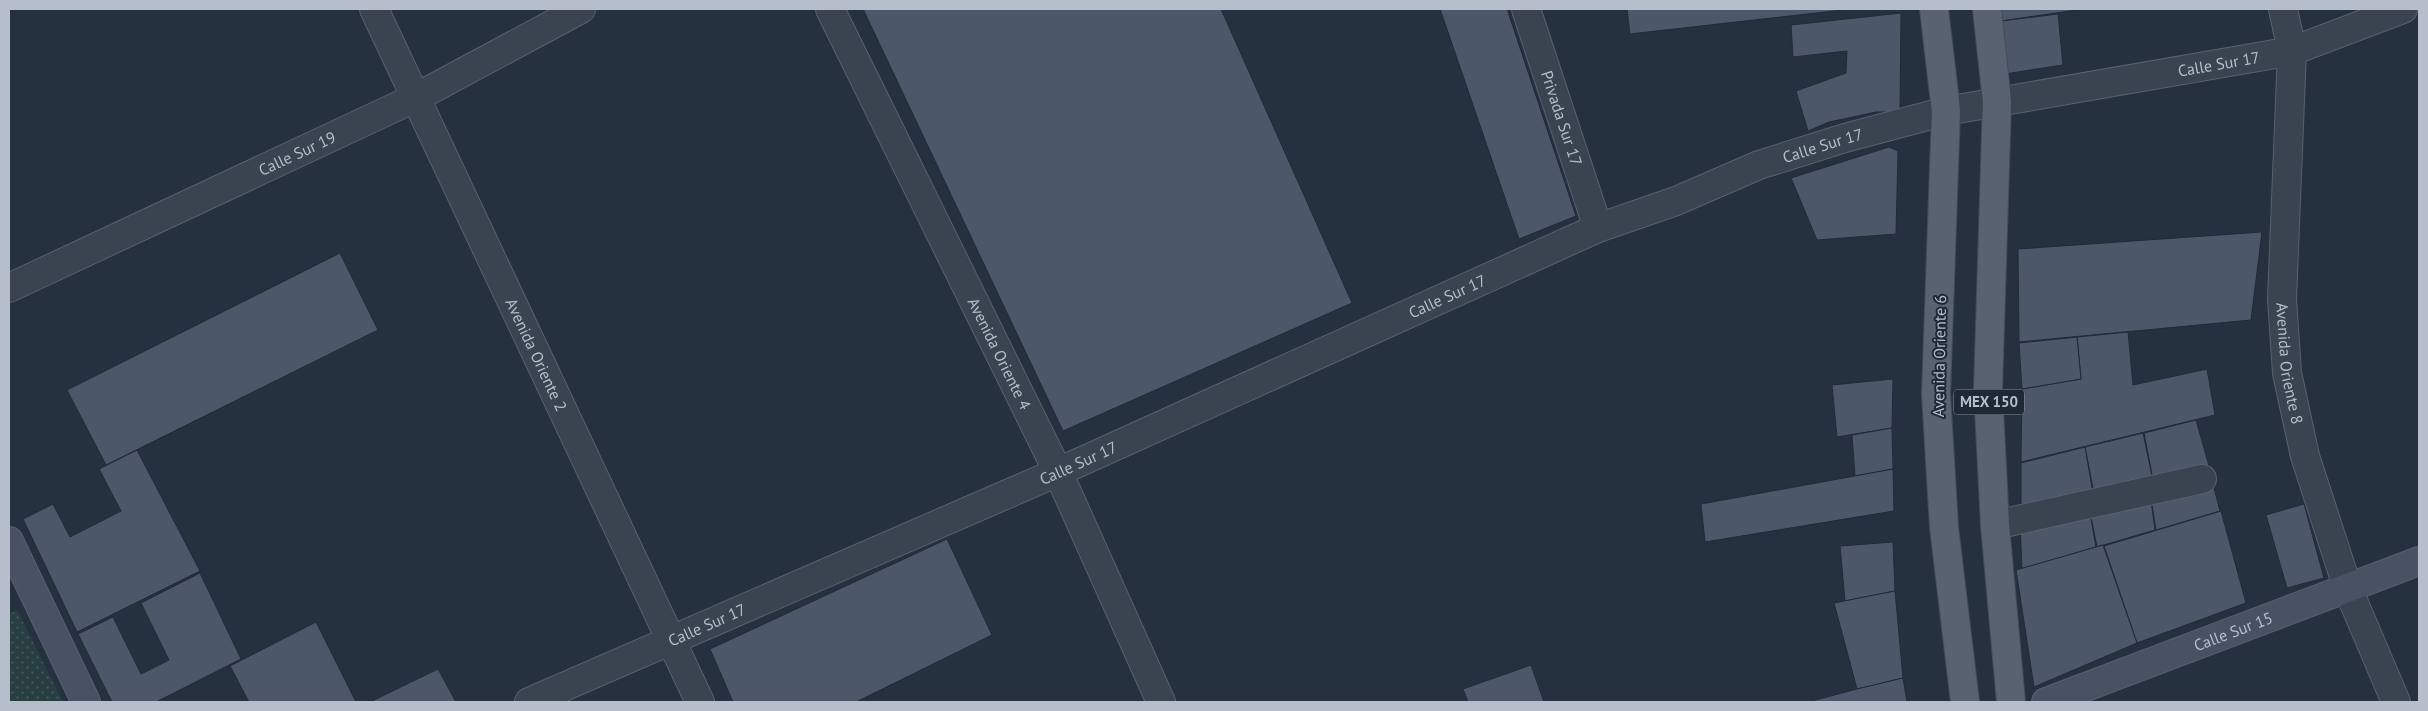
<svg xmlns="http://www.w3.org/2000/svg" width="2428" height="711" viewBox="0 0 2428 711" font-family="'PT Sans',sans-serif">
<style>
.grass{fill:url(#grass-dots)}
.building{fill:#4c5869;stroke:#212a37}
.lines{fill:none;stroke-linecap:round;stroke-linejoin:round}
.street-casing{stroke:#58616e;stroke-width:30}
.secondary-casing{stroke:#58616e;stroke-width:30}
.primary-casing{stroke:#434c59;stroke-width:30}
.street{stroke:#3a4350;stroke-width:28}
.secondary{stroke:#485263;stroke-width:28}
.primary{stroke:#586270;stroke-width:28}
.labels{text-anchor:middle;stroke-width:4;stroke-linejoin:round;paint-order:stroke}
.shield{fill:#1f2835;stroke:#89919e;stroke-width:1}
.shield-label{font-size:15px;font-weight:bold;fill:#b6becb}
.street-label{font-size:16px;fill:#b6becb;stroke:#1f2835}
</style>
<defs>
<pattern id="grass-dots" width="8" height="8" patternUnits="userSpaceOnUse" patternTransform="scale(1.25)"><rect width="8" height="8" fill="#283f41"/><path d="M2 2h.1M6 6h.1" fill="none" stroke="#45595b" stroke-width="1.8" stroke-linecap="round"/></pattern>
</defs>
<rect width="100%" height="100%" fill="#263140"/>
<path class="grass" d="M17,610L63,702H9V614Z"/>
<g class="building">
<path d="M863,9H1221L1352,303L1063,431Z"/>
<path d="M1440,9H1507L1576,216L1519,239Z"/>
<path d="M1627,9H1852L1630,34Z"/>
<path d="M2000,9H2084L2001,21Z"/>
<path d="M1901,13L1900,112H1876L1853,117L1829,122L1808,131L1796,91L1846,73L1847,51L1793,57L1791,25Z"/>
<path d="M2058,14L2063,65L2005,74L2001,21Z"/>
<path d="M1889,147L1898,151L1896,234L1817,240L1791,178Z"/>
<path d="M2262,232L2251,320L2019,342L2018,249Z"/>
<path d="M340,253L378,330L106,465L67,390Z"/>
<path d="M2128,332L2133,385L2207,369L2215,415L2021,462L2022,389L2081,379L2077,337Z"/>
<path d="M2077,337L2081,379L2022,389L2019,343Z"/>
<path d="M1893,379L1892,428L1837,437L1832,385Z"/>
<path d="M2196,420L2211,473L2154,485L2144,433Z"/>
<path d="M1892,428L1893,469L1855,476L1852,435Z"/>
<path d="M2143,433L2154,485L2095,499L2085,447Z"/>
<path d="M2085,447L2094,499L2021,517V463Z"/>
<path d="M137,450L200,571L77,632L23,519L53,504L70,537L121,511L99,469Z"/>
<path d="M1893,469L1894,511L1705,542L1701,504Z"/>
<path d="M2212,480L2220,511L2156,530L2150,493Z"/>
<path d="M2150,493L2155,530L2097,547L2089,507Z"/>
<path d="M2304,504L2324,578L2287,588L2266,515Z"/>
<path d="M2089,507L2096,547L2022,569L2020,523Z"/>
<path d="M2221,511L2246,603L2137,643L2104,546Z"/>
<path d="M947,539L992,635L856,702H733L710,649Z"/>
<path d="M1893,542L1895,591L1845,601L1840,546Z"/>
<path d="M2103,545L2137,643L2034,687L2016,570Z"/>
<path d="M200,573L241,659L156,702H112L78,634L113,617L141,674L169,660L141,603Z"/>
<path d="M1895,591L1903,678L1857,689L1834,603Z"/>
<path d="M316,622L356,702H249L230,666Z"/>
<path d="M1531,665L1544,702H1468L1463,689Z"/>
<path d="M438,669L456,702H370Z"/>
<path d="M1903,678L1907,702H1808L1857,689Z"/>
</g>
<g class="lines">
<g class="street-casing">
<g id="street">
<path id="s1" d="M374,9L700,702"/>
<path id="s2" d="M830,9L1058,472L1161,702"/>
<path id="s3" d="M1526,9L1598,228"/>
<path id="s4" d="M2283,9L2292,51L2282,299L2287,373L2305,456L2348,589L2396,702"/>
<path id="s5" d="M9,288L417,97L581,9"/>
<path d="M1995,525L2202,479"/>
<path id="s6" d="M529,702L1058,472L1598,228L1676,201L1759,165L1845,138L1946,111L2292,51L2403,9"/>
</g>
</g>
<g class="secondary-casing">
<g id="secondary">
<path d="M9,541L86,702"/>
<path id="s7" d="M2046,702L2419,561"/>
</g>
</g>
<g class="primary-casing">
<g id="primary">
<path d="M1934,9L1946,111L1936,394L1944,527L1965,702"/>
<path d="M1987,9L1997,102L1988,390L1995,525L2011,702"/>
</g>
</g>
<use href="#street" class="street"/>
<use href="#secondary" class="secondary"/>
<use href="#primary" class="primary"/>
</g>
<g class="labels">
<rect class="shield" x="1954" y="389.5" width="70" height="25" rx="4"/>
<g class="shield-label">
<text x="1989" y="407">MEX 150</text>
</g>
<g class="street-label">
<text dy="6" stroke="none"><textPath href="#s6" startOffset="1814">Calle Sur 17</textPath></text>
<text dy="6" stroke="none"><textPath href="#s3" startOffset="115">Privada Sur 17</textPath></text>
<text dy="6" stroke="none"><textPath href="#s6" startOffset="1409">Calle Sur 17</textPath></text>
<text dy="6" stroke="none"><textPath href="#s5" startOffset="318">Calle Sur 19</textPath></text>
<text dy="6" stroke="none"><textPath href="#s6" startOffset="1004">Calle Sur 17</textPath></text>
<text dy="6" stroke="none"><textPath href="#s2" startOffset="384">Avenida Oriente 4</textPath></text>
<text dy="6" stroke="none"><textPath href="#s1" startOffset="382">Avenida Oriente 2</textPath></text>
<text transform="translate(1939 356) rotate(-89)" y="6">Avenida Oriente 6</text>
<text dy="6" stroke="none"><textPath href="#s4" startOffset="356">Avenida Oriente 8</textPath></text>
<text dy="6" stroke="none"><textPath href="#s6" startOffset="599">Calle Sur 17</textPath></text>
<text dy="6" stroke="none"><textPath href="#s6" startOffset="194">Calle Sur 17</textPath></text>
<text dy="6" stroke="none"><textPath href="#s7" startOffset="200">Calle Sur 15</textPath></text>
</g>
</g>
<rect width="2428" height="711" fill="none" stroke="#b6becb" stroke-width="20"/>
</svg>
